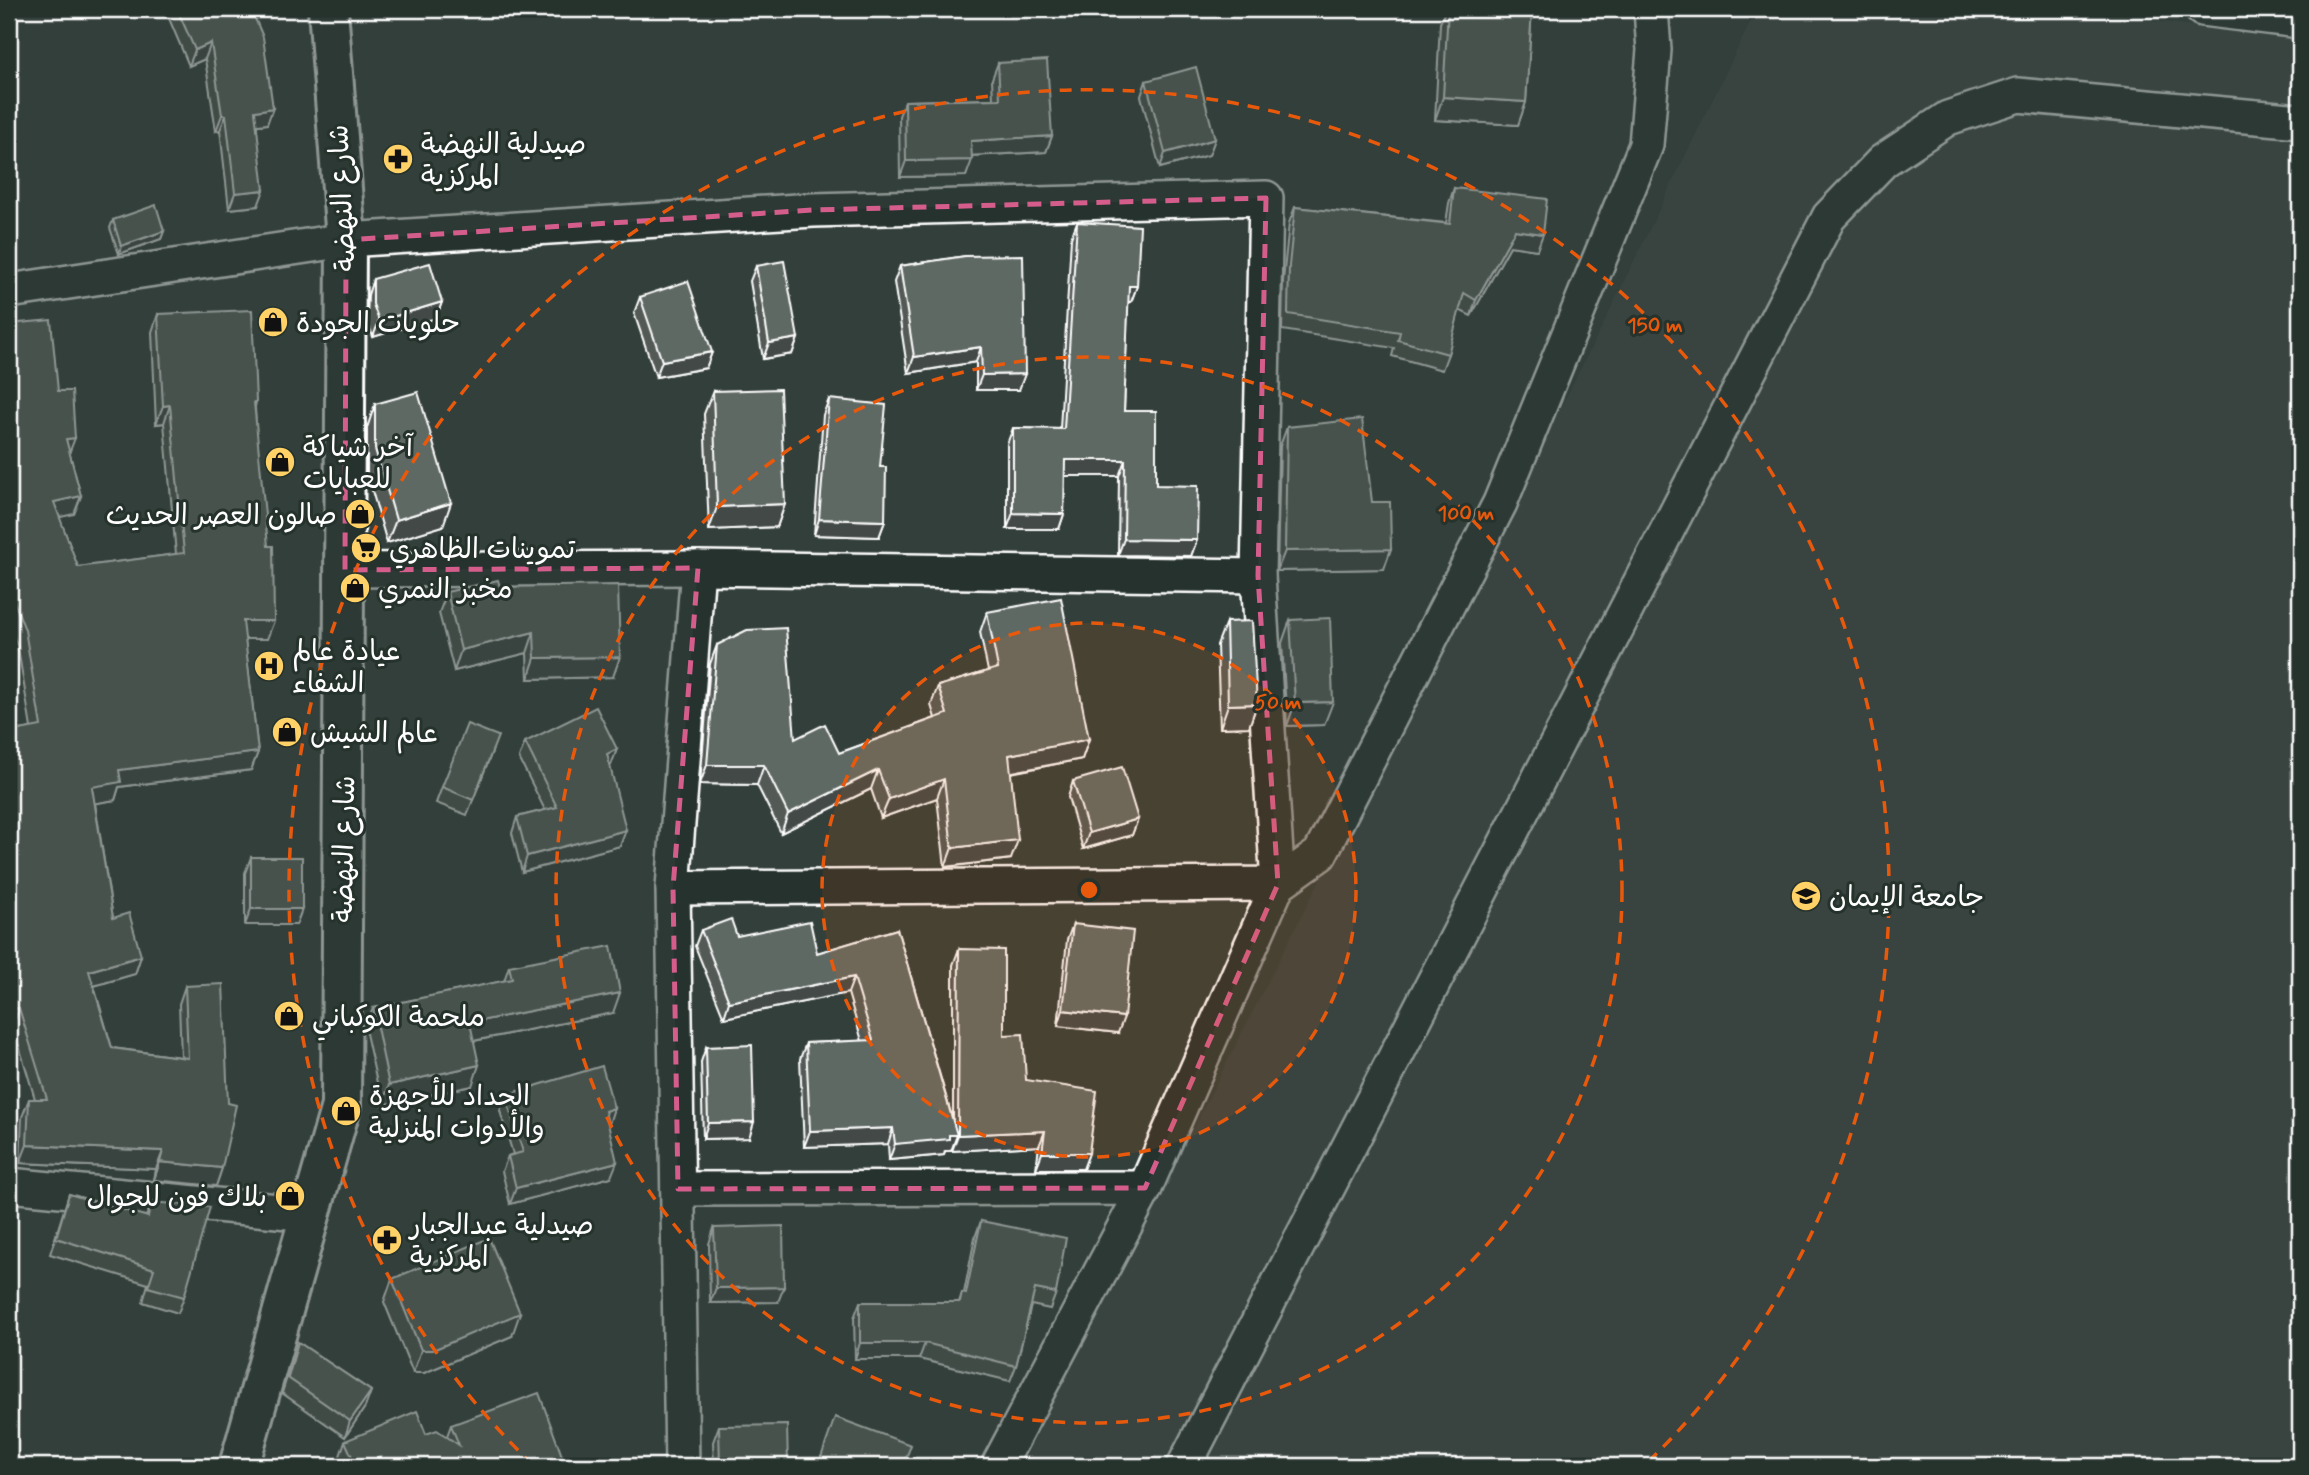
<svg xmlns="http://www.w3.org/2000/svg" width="2309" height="1475" viewBox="0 0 2309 1475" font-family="Mynerve,'Playpen Sans Arabic',sans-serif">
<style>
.built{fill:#404c47}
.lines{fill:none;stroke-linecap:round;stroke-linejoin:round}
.street-casing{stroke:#fff;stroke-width:38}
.secondary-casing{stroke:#fff;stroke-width:44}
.street{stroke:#26332d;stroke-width:33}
.secondary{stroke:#26332d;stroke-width:38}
.wall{fill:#525a56;stroke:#fff;stroke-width:2}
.shaded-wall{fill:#424a46;stroke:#fff;stroke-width:2}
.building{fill:#5f6964;stroke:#fff;stroke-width:2}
.marked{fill:none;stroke:#d45d8c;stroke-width:5;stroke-dasharray:14 9;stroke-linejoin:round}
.ring{fill:none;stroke:#e8590c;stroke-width:3.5;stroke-dasharray:12 9}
.labels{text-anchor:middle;stroke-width:6;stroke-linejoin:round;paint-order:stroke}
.poi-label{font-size:28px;fill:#fff;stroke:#26332d;text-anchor:start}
.street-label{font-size:28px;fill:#fff;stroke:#26332d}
.centre{fill:#e8590c;stroke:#26332d;stroke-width:3.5}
.ring-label{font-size:21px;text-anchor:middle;font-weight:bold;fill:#e8590c;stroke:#26332d;stroke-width:6;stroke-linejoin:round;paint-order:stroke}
</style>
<rect width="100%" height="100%" fill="#333f3a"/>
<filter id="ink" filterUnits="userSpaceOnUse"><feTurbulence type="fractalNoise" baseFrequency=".0143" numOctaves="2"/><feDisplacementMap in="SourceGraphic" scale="14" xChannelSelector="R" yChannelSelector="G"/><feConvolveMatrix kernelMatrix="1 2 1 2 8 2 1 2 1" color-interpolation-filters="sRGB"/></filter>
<g filter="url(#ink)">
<path class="built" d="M1757,9H2045L2300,38V1466H1021L1603,325Z"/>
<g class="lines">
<g class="street-casing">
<g id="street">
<path d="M2202,9L2300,21"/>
<path d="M9,291L346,240L813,210L1266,198L1258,576L1278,884L1145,1188"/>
<path d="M345,570L698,568L1258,576"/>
<path d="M673,888L1278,884L1320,854L1500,503L1646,145L1654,50L1651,9"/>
<path d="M9,1185L309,1214"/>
<path d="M678,1189L1145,1188L998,1466"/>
<path d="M682,1466L673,888L698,568"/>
<path d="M1184,1466L1829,217L1883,161L1948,118L2018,95L2300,121"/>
</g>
</g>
<g class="secondary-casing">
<path id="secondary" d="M239,1466L341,1106L346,240L328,9"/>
</g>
<use href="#street" class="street"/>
<use href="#secondary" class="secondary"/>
</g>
<g class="wall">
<path d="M165,9H251L267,124L257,125L258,206L229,209L220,130L216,131L205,59L189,66Z"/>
<path d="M1446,9H1532L1526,102L1518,125L1435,120L1440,23Z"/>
<path d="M998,63L1052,136L1046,152L972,156L966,176L900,177L899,116L905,101L993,99L992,79Z"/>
<path d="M1146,81L1215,139L1209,155L1160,168L1141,96Z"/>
<path d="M1454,188L1537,250L1510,246L1471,316L1459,310L1448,354L1442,370L1392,356L1394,348L1282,330L1283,281L1289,223L1295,207L1446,223L1449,203Z"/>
<path d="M113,220L164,231L161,239L119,254L110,228Z"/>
<path d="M1077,222L1137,286L1131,302H1128L1124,411L1156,485L1197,540L1191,556L1118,555L1119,476H1065L1064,514L1059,529H1007V444L1013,428L1060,429L1071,238Z"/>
<path d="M965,256L1019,390H976V362L908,373L894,282L900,266Z"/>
<path d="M756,266L798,338L792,354L763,359L750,281Z"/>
<path d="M373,279L442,302L436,318L373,337L367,319L368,295Z"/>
<path d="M640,297L712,352L706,368L656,377L634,313Z"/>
<path d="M158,314L256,402L255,407L267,639H245L258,752L251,770L119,787L115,800L95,803L113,918L141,956L135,974L94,986L112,1048L181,1057L179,1004L185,986L222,1168L216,1186L154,1180L156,1169L20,1163L22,1117L29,1099H35L13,1026L9,1027V732L31,728L18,648L9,623V324L58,391L69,452L81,496L74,514L59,517L78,567L176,554L164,423L156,424L152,332Z"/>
<path d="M713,391L785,504L777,527L709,530L704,414Z"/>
<path d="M829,399L880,467L885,521L879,537L814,535L823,415Z"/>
<path d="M375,404L443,526L387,543L367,473V428Z"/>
<path d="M1287,427L1372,502L1384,569L1277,571L1280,446Z"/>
<path d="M500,587L613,677L528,679L527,653L454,671L439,613L447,592Z"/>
<path d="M987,612L1089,739L1082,759L1011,773V859L945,867L937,798L881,818L871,789L781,833L757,785L700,784L710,664L717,645L795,739L839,753L935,718L931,705L938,686L988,671L980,632Z"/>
<path d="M1290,620L1324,725L1287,726L1282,643Z"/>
<path d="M1226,622L1257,704L1249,727L1220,728L1217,645Z"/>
<path d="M525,742L617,749L611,765H610L620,846L522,872L512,833L517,817L545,810L519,758Z"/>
<path d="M492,752L467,815L436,803L442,787Z"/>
<path d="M1073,781L1138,819L1132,835L1083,849L1068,797Z"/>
<path d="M251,857L302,909L296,925H245V873Z"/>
<path d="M1073,924L1118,1033L1058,1026L1067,940Z"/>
<path d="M897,929L953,1120V965L959,949L1004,1035L1026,1080L1089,1153L1083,1169H1036L1039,1146L952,1151V1147L951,1151H945L944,1155L889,1160L888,1144L804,1147L800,1059L806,1043L862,1041L848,993L724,1018L695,946L701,930L737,936L817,953Z"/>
<path d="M509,966L613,1013L474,1041L472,1086L382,1105L365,1029L373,1008L504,981Z"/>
<path d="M706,1047L749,1138L703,1139L701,1062Z"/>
<path d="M505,1095L614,1108L608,1124L611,1177L510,1204L502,1171L508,1156L513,1154L500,1111Z"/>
<path d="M69,1194L146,1217L151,1202L184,1297L178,1313L143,1302L148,1284L50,1254Z"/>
<path d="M981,1221L1056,1293L1050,1309L1031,1305L1016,1366L1010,1381L919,1359H855L854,1318L860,1302H959L962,1293H964L975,1237Z"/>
<path d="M714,1228L778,1302L710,1303L709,1244Z"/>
<path d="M392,1279L512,1336L424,1373H413L384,1302Z"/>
<path d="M298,1342L371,1391L365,1407L345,1437L282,1393Z"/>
<path d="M451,1425L558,1466H339L338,1462L345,1441L426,1434L447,1436Z"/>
<path d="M719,1426L788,1466H714L713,1442Z"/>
</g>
<g class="shaded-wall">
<path d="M211,43L205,59L189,66L195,50Z"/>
<path d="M1443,97L1526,102L1518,125L1435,120Z"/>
<path d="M273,108L267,124L250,126L255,111Z"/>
<path d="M222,115H226L220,130L216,131Z"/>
<path d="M1052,136L1046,152L965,156L971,141Z"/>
<path d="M1215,139L1209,155L1160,168L1165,153Z"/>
<path d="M972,160L966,176L900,177L906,161Z"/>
<path d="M264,190L258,206L229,209L235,193Z"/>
<path d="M1515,230L1543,234L1537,250L1510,246L1471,316L1476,300Z"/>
<path d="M164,231L161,239L119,254L121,246Z"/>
<path d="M1129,286H1137L1131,302H1123Z"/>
<path d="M442,302L436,318L373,337L379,321Z"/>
<path d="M798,338L792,354L763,359L769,343Z"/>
<path d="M981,347L976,362L908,373L914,357Z"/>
<path d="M712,352L706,368L656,377L662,361Z"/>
<path d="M1025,374L1019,390H976L982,375Z"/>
<path d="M170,405L164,423L156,424L163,406Z"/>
<path d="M75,438L68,456L66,439Z"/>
<path d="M1065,460H1125L1119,476H1059Z"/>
<path d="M81,496L74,514L47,520L54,502Z"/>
<path d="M451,503L443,526L387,543L396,520Z"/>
<path d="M785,504L777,527L709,530L717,507Z"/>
<path d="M1013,513L1064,514L1059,529H1007Z"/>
<path d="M819,519L885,521L879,537L814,535Z"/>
<path d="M1124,539L1197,540L1191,556L1118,555Z"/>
<path d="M1391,549L1384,569L1277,571L1285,551Z"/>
<path d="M243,621H274L267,639H236Z"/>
<path d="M534,632L527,653L454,671L461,650Z"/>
<path d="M620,657L613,677L528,679L535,658Z"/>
<path d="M1333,702L1324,725L1287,726L1295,703Z"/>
<path d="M1257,704L1249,727L1220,728L1228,705Z"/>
<path d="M1089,739L1082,759L1002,774L1009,755Z"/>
<path d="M617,749L611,765L601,770L607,754Z"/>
<path d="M258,752L251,770L119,787L115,800L86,805L92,787L119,770Z"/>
<path d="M707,765H764L757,785L700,784Z"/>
<path d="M878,770L871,789L781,833L788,814Z"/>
<path d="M944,779L937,798L881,818L889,799Z"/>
<path d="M1138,819L1132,835L1083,849L1089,833Z"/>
<path d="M626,830L620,846L522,872L527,856Z"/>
<path d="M1018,840L1011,859L945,867L952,848Z"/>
<path d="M251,909H302L296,925H245Z"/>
<path d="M141,956L135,974L83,989L89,971Z"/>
<path d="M854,977L848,993L724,1018L729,1002Z"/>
<path d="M620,993L613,1013L463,1043L470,1023Z"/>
<path d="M19,1008L13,1026L9,1027V1010Z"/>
<path d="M1063,1010L1124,1017L1118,1033L1058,1026Z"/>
<path d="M479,1065L472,1086L382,1105L389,1085Z"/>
<path d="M614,1108L609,1124L599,1127L605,1111Z"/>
<path d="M754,1122L749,1138L703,1139L708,1123Z"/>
<path d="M893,1128L888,1144L804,1147L810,1131Z"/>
<path d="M1045,1131L1039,1146L952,1151L958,1135Z"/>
<path d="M949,1135H957L951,1151H945L944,1155L889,1160L895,1144Z"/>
<path d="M27,1145L163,1151L156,1169L20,1163Z"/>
<path d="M1042,1153H1089L1083,1169H1036Z"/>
<path d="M160,1162L222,1168L216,1186L154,1180Z"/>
<path d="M617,1162L611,1177L510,1204L516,1188Z"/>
<path d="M784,1287L778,1302L710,1303L716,1288Z"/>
<path d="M520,1313L512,1336L424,1373H413L421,1350Z"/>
<path d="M860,1343H925L919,1359H855Z"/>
<path d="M371,1391L365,1407L345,1437L350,1421Z"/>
<path d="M562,1456L558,1466H535Z"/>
</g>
<g class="building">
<path d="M177,9H251L263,37L273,108L255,111L264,190L235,193L226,115H222L211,43L195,50Z"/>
<path d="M1448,9H1532L1526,102L1443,97Z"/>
<path d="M1047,60L1052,136L971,141L972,160L906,161L905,101L1000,99L998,63Z"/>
<path d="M1196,67L1215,139L1165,153L1146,81Z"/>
<path d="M1454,188L1547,199L1543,234L1515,230L1476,300L1464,293L1448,354L1398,340L1400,332L1288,314L1289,266L1295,207L1450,224Z"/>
<path d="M156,205L164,231L121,246L113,220Z"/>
<path d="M1077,222L1140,226L1137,286H1129L1124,411H1156V485L1198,486L1197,540L1124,539L1125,460H1065L1064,514L1013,513V428L1064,429Z"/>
<path d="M1023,255L1025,374L982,375L981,347L914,357L900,266L965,256Z"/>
<path d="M784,261L798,338L769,343L756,266Z"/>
<path d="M430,263L442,302L379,321L373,304V279Z"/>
<path d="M688,281L712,352L662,361L640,297Z"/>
<path d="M252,310L256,402H254L268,546H273L274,621H243L258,752L119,770L121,782L92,787L113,918L129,913L141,956L89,971L112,1048L188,1058L185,986L223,984L228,1103L236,1105L222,1168L160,1162L163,1151L27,1145L29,1099H47L19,1008L9,1010V732L41,726L25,630L9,588V468L11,467L9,434V324L51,320L58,391H72L75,438L66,439L81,496L54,502L78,567L184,553L170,405L163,406L158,314Z"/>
<path d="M780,389L785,504L717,507L713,391Z"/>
<path d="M418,392L451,503L396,520L375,449V404Z"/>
<path d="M829,399L886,405L880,467H886L885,521L819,519Z"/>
<path d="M1362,419L1372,502H1390L1391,549L1285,551L1287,427Z"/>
<path d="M498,580L500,587L618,585L620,657L535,658L534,632L461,650L447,592Z"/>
<path d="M1061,598L1089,739L1009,755L1018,840L952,848L944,779L889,799L878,770L788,814L764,765H707L717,645L747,630L786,628L795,739L825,724L839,753L947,714L938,686L998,668L987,612Z"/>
<path d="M1330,618L1333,702L1295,703L1290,620Z"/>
<path d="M1252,621L1257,704L1228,705L1226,622Z"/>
<path d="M596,707L617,749L607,754L626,830L527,856L517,817L557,807L525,742Z"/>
<path d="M467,724L498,736L473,800L442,787Z"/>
<path d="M1122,767L1138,819L1089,833L1073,781Z"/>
<rect x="251" y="857" width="51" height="52"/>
<path d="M731,919L737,936L810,921L817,953L897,929L957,1135H949V1139L895,1144L893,1128L810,1131L806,1043L873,1040L854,977L729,1002L701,930Z"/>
<path d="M1073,924L1133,931L1124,1017L1063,1010Z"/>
<path d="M611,946L620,993L470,1023L479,1065L389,1085L373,1008L512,979L509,966Z"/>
<path d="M959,949L1004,950V1035L1023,1034L1026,1080L1097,1091L1089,1153H1042L1045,1131L958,1135Z"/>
<path d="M752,1045L754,1122L708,1123L706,1047Z"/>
<path d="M602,1066L614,1108L605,1111L617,1162L516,1188L508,1156L523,1152L505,1095Z"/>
<path d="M69,1194L148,1217L151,1202L210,1207L184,1297L148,1287L154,1269L56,1238Z"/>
<path d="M981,1221L1066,1238L1056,1293L1035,1289L1016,1366L925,1343H860V1302H960L962,1293L966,1294Z"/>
<path d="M783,1226L784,1287L716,1288L714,1228Z"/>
<path d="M489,1238L520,1313L433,1350H421L392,1279Z"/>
<path d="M298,1342L371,1391L350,1421L288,1378Z"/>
<path d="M539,1393L562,1456L535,1466H356L345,1441L417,1411L426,1434L437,1430L459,1445L451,1425Z"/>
<path d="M835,1417L911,1445L903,1466H818Z"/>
<path d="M787,1425L788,1466H720L719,1426Z"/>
</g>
</g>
<path d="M0 0H2309V1475H0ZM1266,198L1258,576L1278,884L1145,1188L678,1189L673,888L698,568L345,570L346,240L813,210Z" fill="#333f3a" fill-opacity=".55" fill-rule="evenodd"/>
<path class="marked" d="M1266,198L1258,576L1278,884L1145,1188L678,1189L673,888L698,568L345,570L346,240L813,210Z"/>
<circle cx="1089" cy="890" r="267" fill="#e8590c" fill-opacity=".12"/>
<g class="ring">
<circle cx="1089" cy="890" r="267"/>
<circle cx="1089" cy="890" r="533"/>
<path d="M533 1465A800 800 0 1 1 1645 1465"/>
</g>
<defs>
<g id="pharmacy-disc" transform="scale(1.575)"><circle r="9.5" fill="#ffd166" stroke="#26332d"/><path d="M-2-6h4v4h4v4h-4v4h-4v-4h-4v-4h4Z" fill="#111"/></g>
<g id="shop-disc" transform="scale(1.575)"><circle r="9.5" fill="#ffd166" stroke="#26332d"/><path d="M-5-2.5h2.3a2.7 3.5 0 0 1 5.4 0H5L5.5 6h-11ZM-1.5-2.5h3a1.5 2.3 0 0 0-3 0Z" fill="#111"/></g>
<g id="supermarket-disc" transform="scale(1.575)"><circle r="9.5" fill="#ffd166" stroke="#26332d"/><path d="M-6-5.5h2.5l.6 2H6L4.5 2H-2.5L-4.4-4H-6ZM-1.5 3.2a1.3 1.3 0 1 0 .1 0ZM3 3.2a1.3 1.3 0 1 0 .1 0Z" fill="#111"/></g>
<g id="hospital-disc" transform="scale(1.575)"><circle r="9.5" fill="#ffd166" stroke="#26332d"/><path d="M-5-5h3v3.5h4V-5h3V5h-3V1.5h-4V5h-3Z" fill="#111"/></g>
<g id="university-disc" transform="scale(1.575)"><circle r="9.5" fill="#ffd166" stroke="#26332d"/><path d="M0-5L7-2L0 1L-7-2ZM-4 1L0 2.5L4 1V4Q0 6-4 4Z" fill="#111"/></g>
</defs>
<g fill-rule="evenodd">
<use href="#pharmacy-disc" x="398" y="159"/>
<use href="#shop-disc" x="273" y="322"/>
<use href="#shop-disc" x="280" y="462"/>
<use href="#shop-disc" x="360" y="514"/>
<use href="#supermarket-disc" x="366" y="548"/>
<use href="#shop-disc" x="355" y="588"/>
<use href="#hospital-disc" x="269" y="666"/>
<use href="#shop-disc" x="287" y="732"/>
<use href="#university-disc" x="1806" y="896"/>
<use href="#shop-disc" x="289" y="1016"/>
<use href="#shop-disc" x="346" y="1111"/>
<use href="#shop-disc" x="290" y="1196"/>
<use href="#pharmacy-disc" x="387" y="1240"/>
</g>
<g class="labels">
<g class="poi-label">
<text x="421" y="153">صيدلية النهضة<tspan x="421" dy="32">المركزية</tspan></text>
<text x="296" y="332">حلويات الجودة</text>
<text x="303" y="456">آخر شياكة<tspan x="303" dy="32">للعبايات</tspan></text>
<text x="337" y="524" text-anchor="end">صالون العصر الحديث</text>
<text x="389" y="558">تموينات الظاهري</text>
<text x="378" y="598">مخبز النمري</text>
<text x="292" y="660">عيادة عالم<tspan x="292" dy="32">الشفاء</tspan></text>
<text x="310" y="742">عالم الشيش</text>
<text x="1829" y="906">جامعة الإيمان</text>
<text x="312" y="1026">ملحمة الكوكباني</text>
<text x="369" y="1105">الحداد للأجهزة<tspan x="369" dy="32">والأدوات المنزلية</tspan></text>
<text x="267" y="1206" text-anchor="end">بلاك فون للجوال</text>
<text x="410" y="1234">صيدلية عبدالجبار<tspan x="410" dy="32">المركزية</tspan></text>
</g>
<g class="street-label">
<text transform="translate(341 198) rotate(-93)" y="10">شارع النهضة</text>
<text transform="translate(343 849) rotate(-89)" y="10">شارع النهضة</text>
</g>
</g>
<circle cx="1089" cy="890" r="10" class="centre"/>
<g class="ring-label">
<text x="1655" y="332">150 m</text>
<text x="1466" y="520">100 m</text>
<text x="1278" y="709">50 m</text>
</g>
<rect width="2309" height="1475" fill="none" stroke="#26332d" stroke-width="35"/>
<rect x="18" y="18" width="2274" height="1440" fill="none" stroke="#fff" stroke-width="2.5" filter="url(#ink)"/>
</svg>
